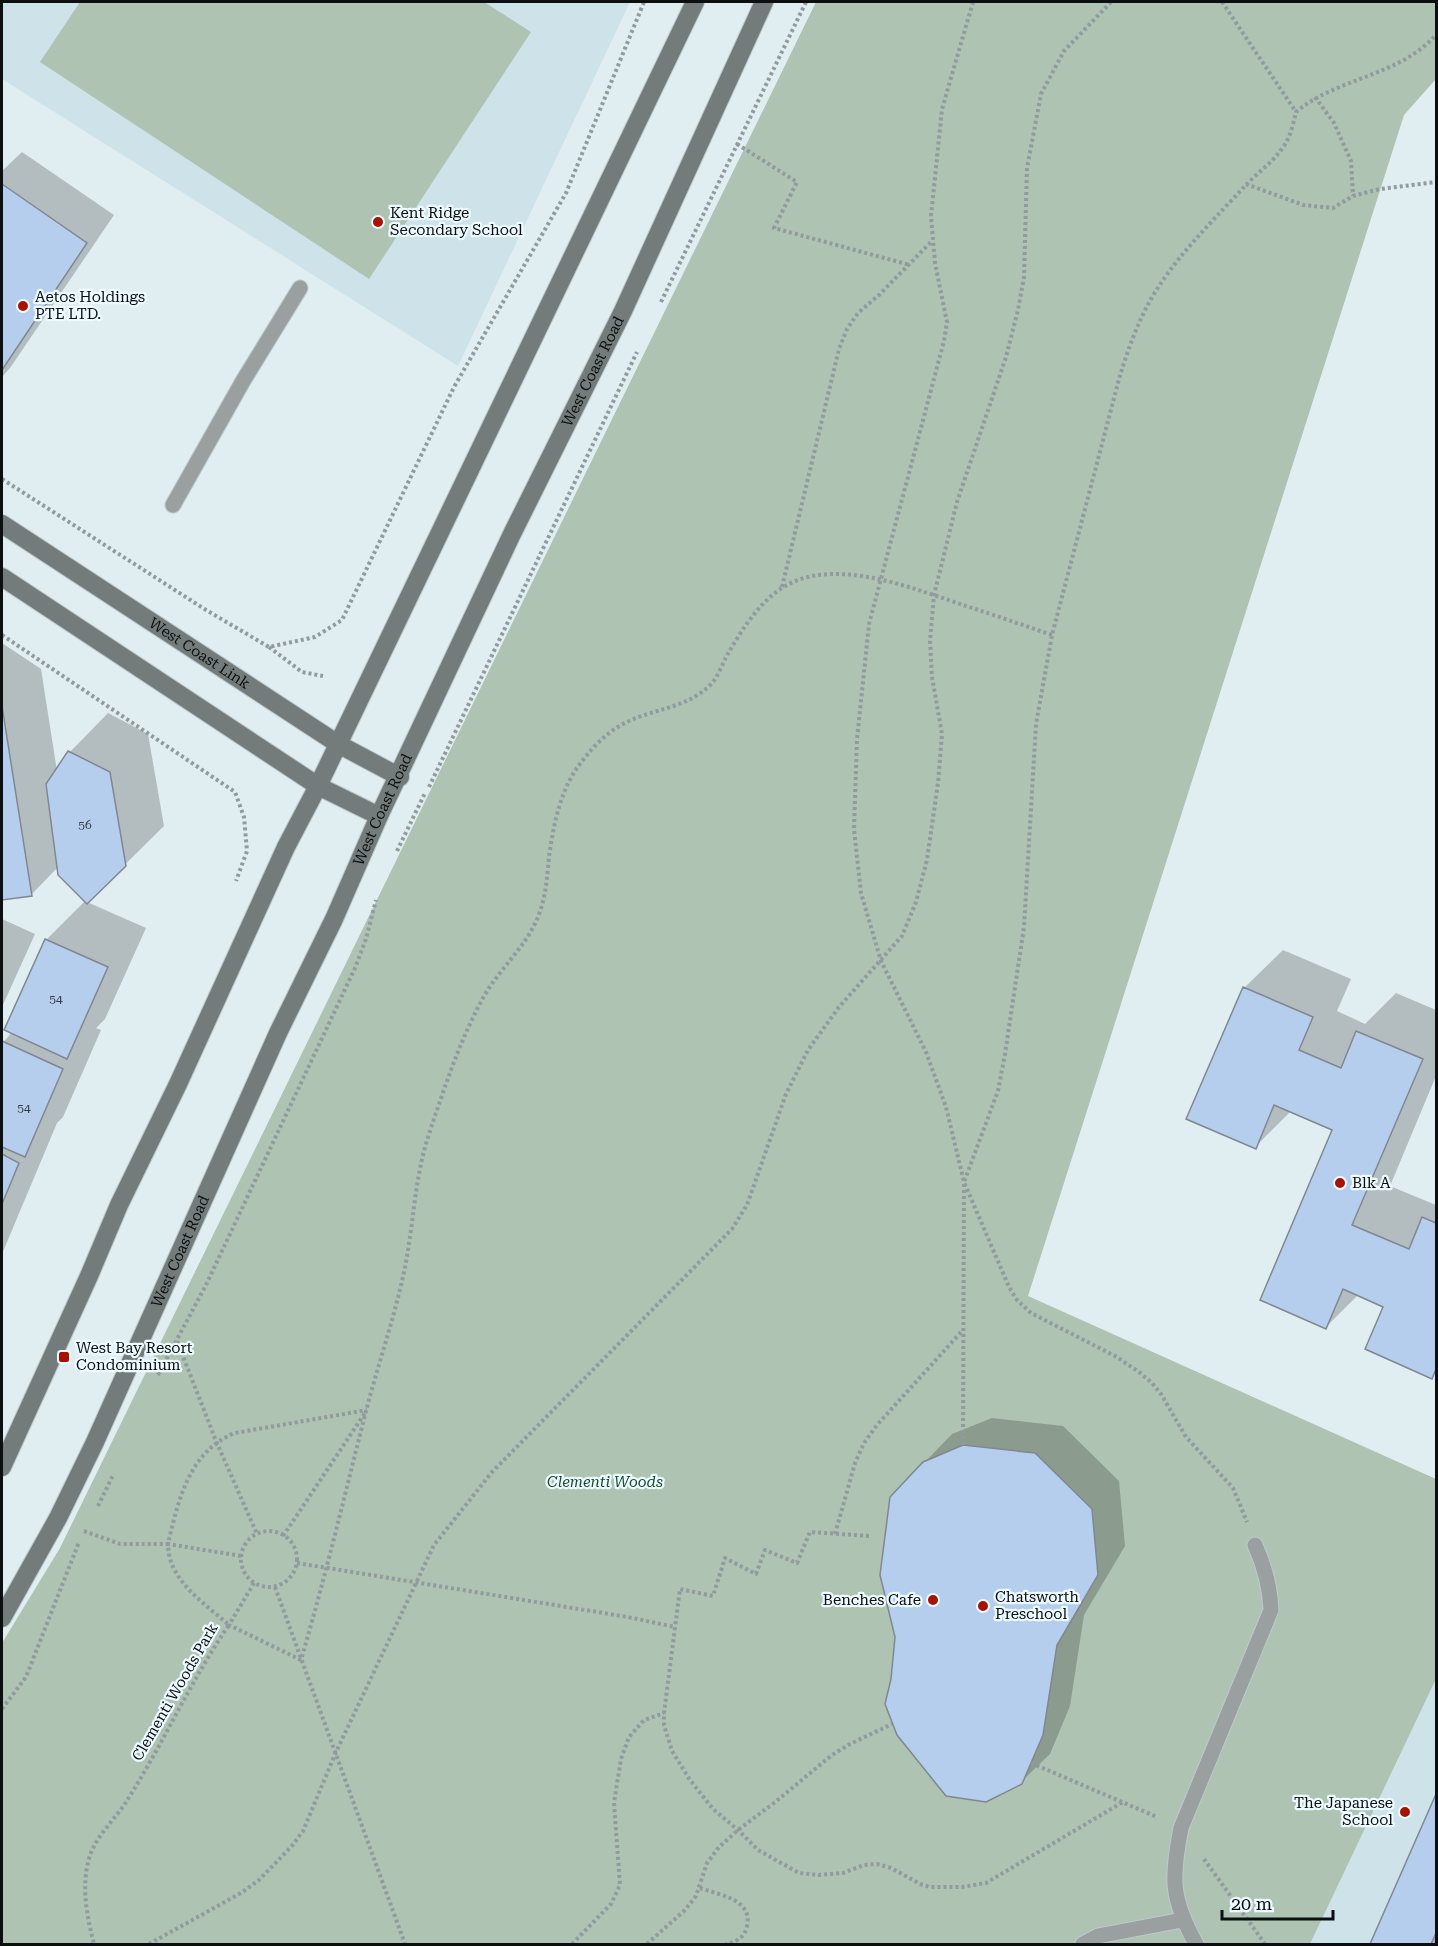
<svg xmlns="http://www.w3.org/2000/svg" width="1438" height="1946" viewBox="0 0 1438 1946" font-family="'Roboto Serif',serif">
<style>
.built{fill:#cde2e9}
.green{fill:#aec3b2}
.shadow{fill:#0003}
.building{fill:#b6ceed;stroke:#818790;stroke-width:1.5}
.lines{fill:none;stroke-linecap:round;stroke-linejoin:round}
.service-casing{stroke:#bec9cd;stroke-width:17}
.secondary-casing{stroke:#bec9cd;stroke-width:20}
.path{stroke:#919a9d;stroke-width:4;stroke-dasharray:3 3;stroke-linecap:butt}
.service{stroke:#9aa09f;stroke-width:15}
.secondary{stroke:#747c7b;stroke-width:18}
.poi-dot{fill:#a61400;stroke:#edfaff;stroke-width:2}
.labels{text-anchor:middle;stroke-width:4.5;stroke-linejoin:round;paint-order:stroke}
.number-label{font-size:12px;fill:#363f47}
.poi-label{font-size:15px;fill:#0b0f10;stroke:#edfaff;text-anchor:start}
.street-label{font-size:15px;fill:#0b0f10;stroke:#edfaff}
.park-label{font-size:15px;font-style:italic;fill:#194c29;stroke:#edfaff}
</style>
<rect width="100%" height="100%" fill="#e0edf1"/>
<g class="built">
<path d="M2,2H630L458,366L2,79Z"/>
<path d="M1436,1679V1944H1310Z"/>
</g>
<g class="green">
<path d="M80,2H484L531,32L369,279L40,62Z"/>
<path d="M816,2H1436V79L1404,115L1028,1296L1436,1479V1679L1310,1944H2V1643L60,1548Z"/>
</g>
<g class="shadow">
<path d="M22,152L114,215L10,368L2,377V169L3,170Z"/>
<path d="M2,643L41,669L57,771L70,752L108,713L148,734L164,826L87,902L146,928L105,1019L96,1028L101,1030L63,1117L57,1123L2,1254V1044L12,1032L6,1029L47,939L86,900L58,867L32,894L2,898Z"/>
<path d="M2,919L35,934L2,1007Z"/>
<path d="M1283,950L1351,979L1337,1011L1365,1024L1396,993L1436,1010V1076L1390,1186L1436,1205V1372L1432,1377L1385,1306L1359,1294L1326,1327L1334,1129L1291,1111L1255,1147L1244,988Z"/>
<path d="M992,1418L1063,1426L1119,1481L1125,1546L1084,1615L1070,1706L1050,1754L1021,1782L893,1679L924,1463L952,1434Z"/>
<path d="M1436,1798V1944H1372Z"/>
</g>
<g class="building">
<path d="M2,184L87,243L2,370Z"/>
<path d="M2,706L32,896L2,900Z"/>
<path d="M68,751L110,772L126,866L87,904L58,875L46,784Z"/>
<path d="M45,939L108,967L67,1059L4,1030Z"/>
<path d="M1243,987L1313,1017L1299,1050L1341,1068L1356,1031L1423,1059L1352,1225L1409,1249L1422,1217L1436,1223V1369L1432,1379L1365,1349L1383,1307L1343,1289L1326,1329L1260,1300L1332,1130L1274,1105L1256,1149L1186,1119Z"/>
<path d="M2,1041L63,1069L25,1157L2,1147Z"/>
<path d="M2,1154L19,1163L2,1204Z"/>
<path d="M963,1445L1035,1453L1092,1509L1098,1575L1057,1645L1043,1735L1022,1784L986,1802L946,1796L897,1735L885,1704L891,1679L895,1637L880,1575L890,1497L923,1462Z"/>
<path d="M1436,1794V1933L1431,1944H1370Z"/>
</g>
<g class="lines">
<g class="service-casing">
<g id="service">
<path d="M173,505L243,381L300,288"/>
<path d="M1083,1944L1098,1936L1182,1920"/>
<path d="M1196,1944C1171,1899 1171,1878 1181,1828L1271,1610C1270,1586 1265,1567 1255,1545"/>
</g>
</g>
<g class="secondary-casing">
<g id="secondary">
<path id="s1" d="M2,524L338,744L400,777"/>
<path d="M2,577L318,786L379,816"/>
<path d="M2,1467L89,1276L119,1205L178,1084L286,847L318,786L695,2"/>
<path id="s2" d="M2,1618L58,1518L95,1442L278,1033L334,919L379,816L511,536L623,311L764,2"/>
</g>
</g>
<g class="path">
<path d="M973,2L942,109L931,216L935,263L947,322L944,341L869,624L857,739L854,829L861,893L881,961L926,1052L946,1107L964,1182L1009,1287L1017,1300L1031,1313L1115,1356L1139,1372L1152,1383L1161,1394L1186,1437L1233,1488L1247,1522"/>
<path d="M1222,2L1296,112"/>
<path d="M1315,97L1334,123L1351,161L1353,196"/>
<path d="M737,144L797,182L774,228L910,265"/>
<path d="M1246,184L1303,205L1333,208L1353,196L1380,189L1436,182"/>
<path d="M661,302L806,2"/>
<path d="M2,479L206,610L269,647L315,637L342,620L454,387L566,193L644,2"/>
<path d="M782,587L839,349L847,329L858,313L879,295L931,242"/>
<path d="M2,635L235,792L244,817L247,851L236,881"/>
<path d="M269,647L302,672L323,676"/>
<path d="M429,787L637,352"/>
<path d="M397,851L425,793"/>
<path d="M177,1341L216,1441L257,1534"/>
<path d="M158,1375L206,1285L355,968L366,939L376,900"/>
<path d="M963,1445L964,1182L998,1091L1005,1054L1024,927L1036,724L1052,635L1119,379C1129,346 1141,312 1161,283C1183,250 1218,215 1245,186C1257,173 1272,163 1281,150C1290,139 1293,125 1296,112C1338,77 1398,77 1436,35"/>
<path d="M98,1506L113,1475"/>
<path d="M84,1531L120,1544H168C168,1580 204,1603 229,1625C191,1680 164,1742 128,1799C116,1819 95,1836 89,1859C81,1887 87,1917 94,1944"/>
<circle cx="269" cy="1559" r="28"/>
<path d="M835,1534L855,1463L864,1443L877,1425L962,1331"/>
<path d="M283,1536L365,1413"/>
<path d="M869,1536L810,1532L797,1563L765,1550L756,1574L725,1558L713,1596L680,1589L664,1713V1725L672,1751L690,1780L713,1809L738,1830L758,1850L799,1873L819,1875L843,1873L864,1865L877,1864L891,1868L920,1884L930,1887H962L986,1883L1123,1802"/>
<path d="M241,1556L168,1544C178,1501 189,1451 235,1433L367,1410"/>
<path d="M297,1563L628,1617L675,1627"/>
<path d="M254,1583L229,1625L301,1660C325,1578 345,1494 366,1411C378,1365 394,1319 404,1272C414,1225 414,1177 430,1131C445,1086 460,1040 483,998C499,969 526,947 538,917C546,897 547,878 549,857C553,828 559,796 575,771C587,753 604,734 623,724C653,708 688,709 712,683C718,676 722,665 726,657C744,626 767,588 804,578C854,564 918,590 966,606C994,615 1023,625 1052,635"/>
<path d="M275,1587L405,1944"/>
<path d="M2,1709L26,1677L79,1542"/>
<path d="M1031,1763L1157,1817"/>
<path d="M1204,1859L1265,1944"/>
<path d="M700,1888C719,1895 753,1899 747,1926C745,1937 736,1942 726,1944"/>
<path d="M149,1944L241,1893L259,1880L291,1847L303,1831L336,1752L434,1545L492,1472L732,1229L747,1205L786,1094L808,1050L839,1007L902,936L916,902L927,860L938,783L942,734L932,677L930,641L934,595L957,502L1006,357L1018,310L1024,277L1027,168L1041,94L1064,51L1111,2"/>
<path d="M572,1944L611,1904L620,1885L614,1803L621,1759L629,1737L644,1720L664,1713"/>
<path d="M647,1944L685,1910L696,1896L707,1863L719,1847L738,1830L774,1803L832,1755L850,1744L892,1724"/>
</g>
<use href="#service" class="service"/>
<use href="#secondary" class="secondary"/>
</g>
<g class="poi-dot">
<circle cx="378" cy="222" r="6"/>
<circle cx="23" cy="306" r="6"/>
<circle cx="1340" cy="1183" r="6"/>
<rect x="58" y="1351" width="12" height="12" rx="3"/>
<circle cx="933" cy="1600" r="6"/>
<circle cx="983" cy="1606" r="6"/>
<circle cx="1405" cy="1812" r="6"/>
</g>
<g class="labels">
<g class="number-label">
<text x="85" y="829">56</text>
<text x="56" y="1003">54</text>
<text x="24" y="1112">54</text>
</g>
<g class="poi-label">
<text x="390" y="218">Kent Ridge<tspan x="390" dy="17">Secondary School</tspan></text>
<text x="35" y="302">Aetos Holdings<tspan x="35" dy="17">PTE LTD.</tspan></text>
<text x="1352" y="1188">Blk A</text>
<text x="76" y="1353">West Bay Resort<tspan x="76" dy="17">Condominium</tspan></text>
<text x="995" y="1602">Chatsworth<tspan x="995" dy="17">Preschool</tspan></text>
<text x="921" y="1605" text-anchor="end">Benches Cafe</text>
<text x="1393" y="1808" text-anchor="end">The Japanese<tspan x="1393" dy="17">School</tspan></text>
</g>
<g class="street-label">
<text dy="5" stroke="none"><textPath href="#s2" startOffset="1380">West Coast Road</textPath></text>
<text dy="5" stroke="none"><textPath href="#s1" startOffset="236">West Coast Link</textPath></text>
<text dy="5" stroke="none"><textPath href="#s2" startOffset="894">West Coast Road</textPath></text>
<text dy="5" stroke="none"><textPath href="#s2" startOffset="408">West Coast Road</textPath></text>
<text transform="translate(175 1692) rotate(-60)" y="5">Clementi Woods Park</text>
</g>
<g class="park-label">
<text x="605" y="1487">Clementi Woods</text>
</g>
</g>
<rect width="1438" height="1946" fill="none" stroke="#0b0f10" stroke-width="6"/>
<path d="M1222 1910v9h111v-9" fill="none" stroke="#0b0f10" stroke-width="3"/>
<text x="1231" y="1910" font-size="18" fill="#0b0f10" stroke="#edfaff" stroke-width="4.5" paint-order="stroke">20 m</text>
</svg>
